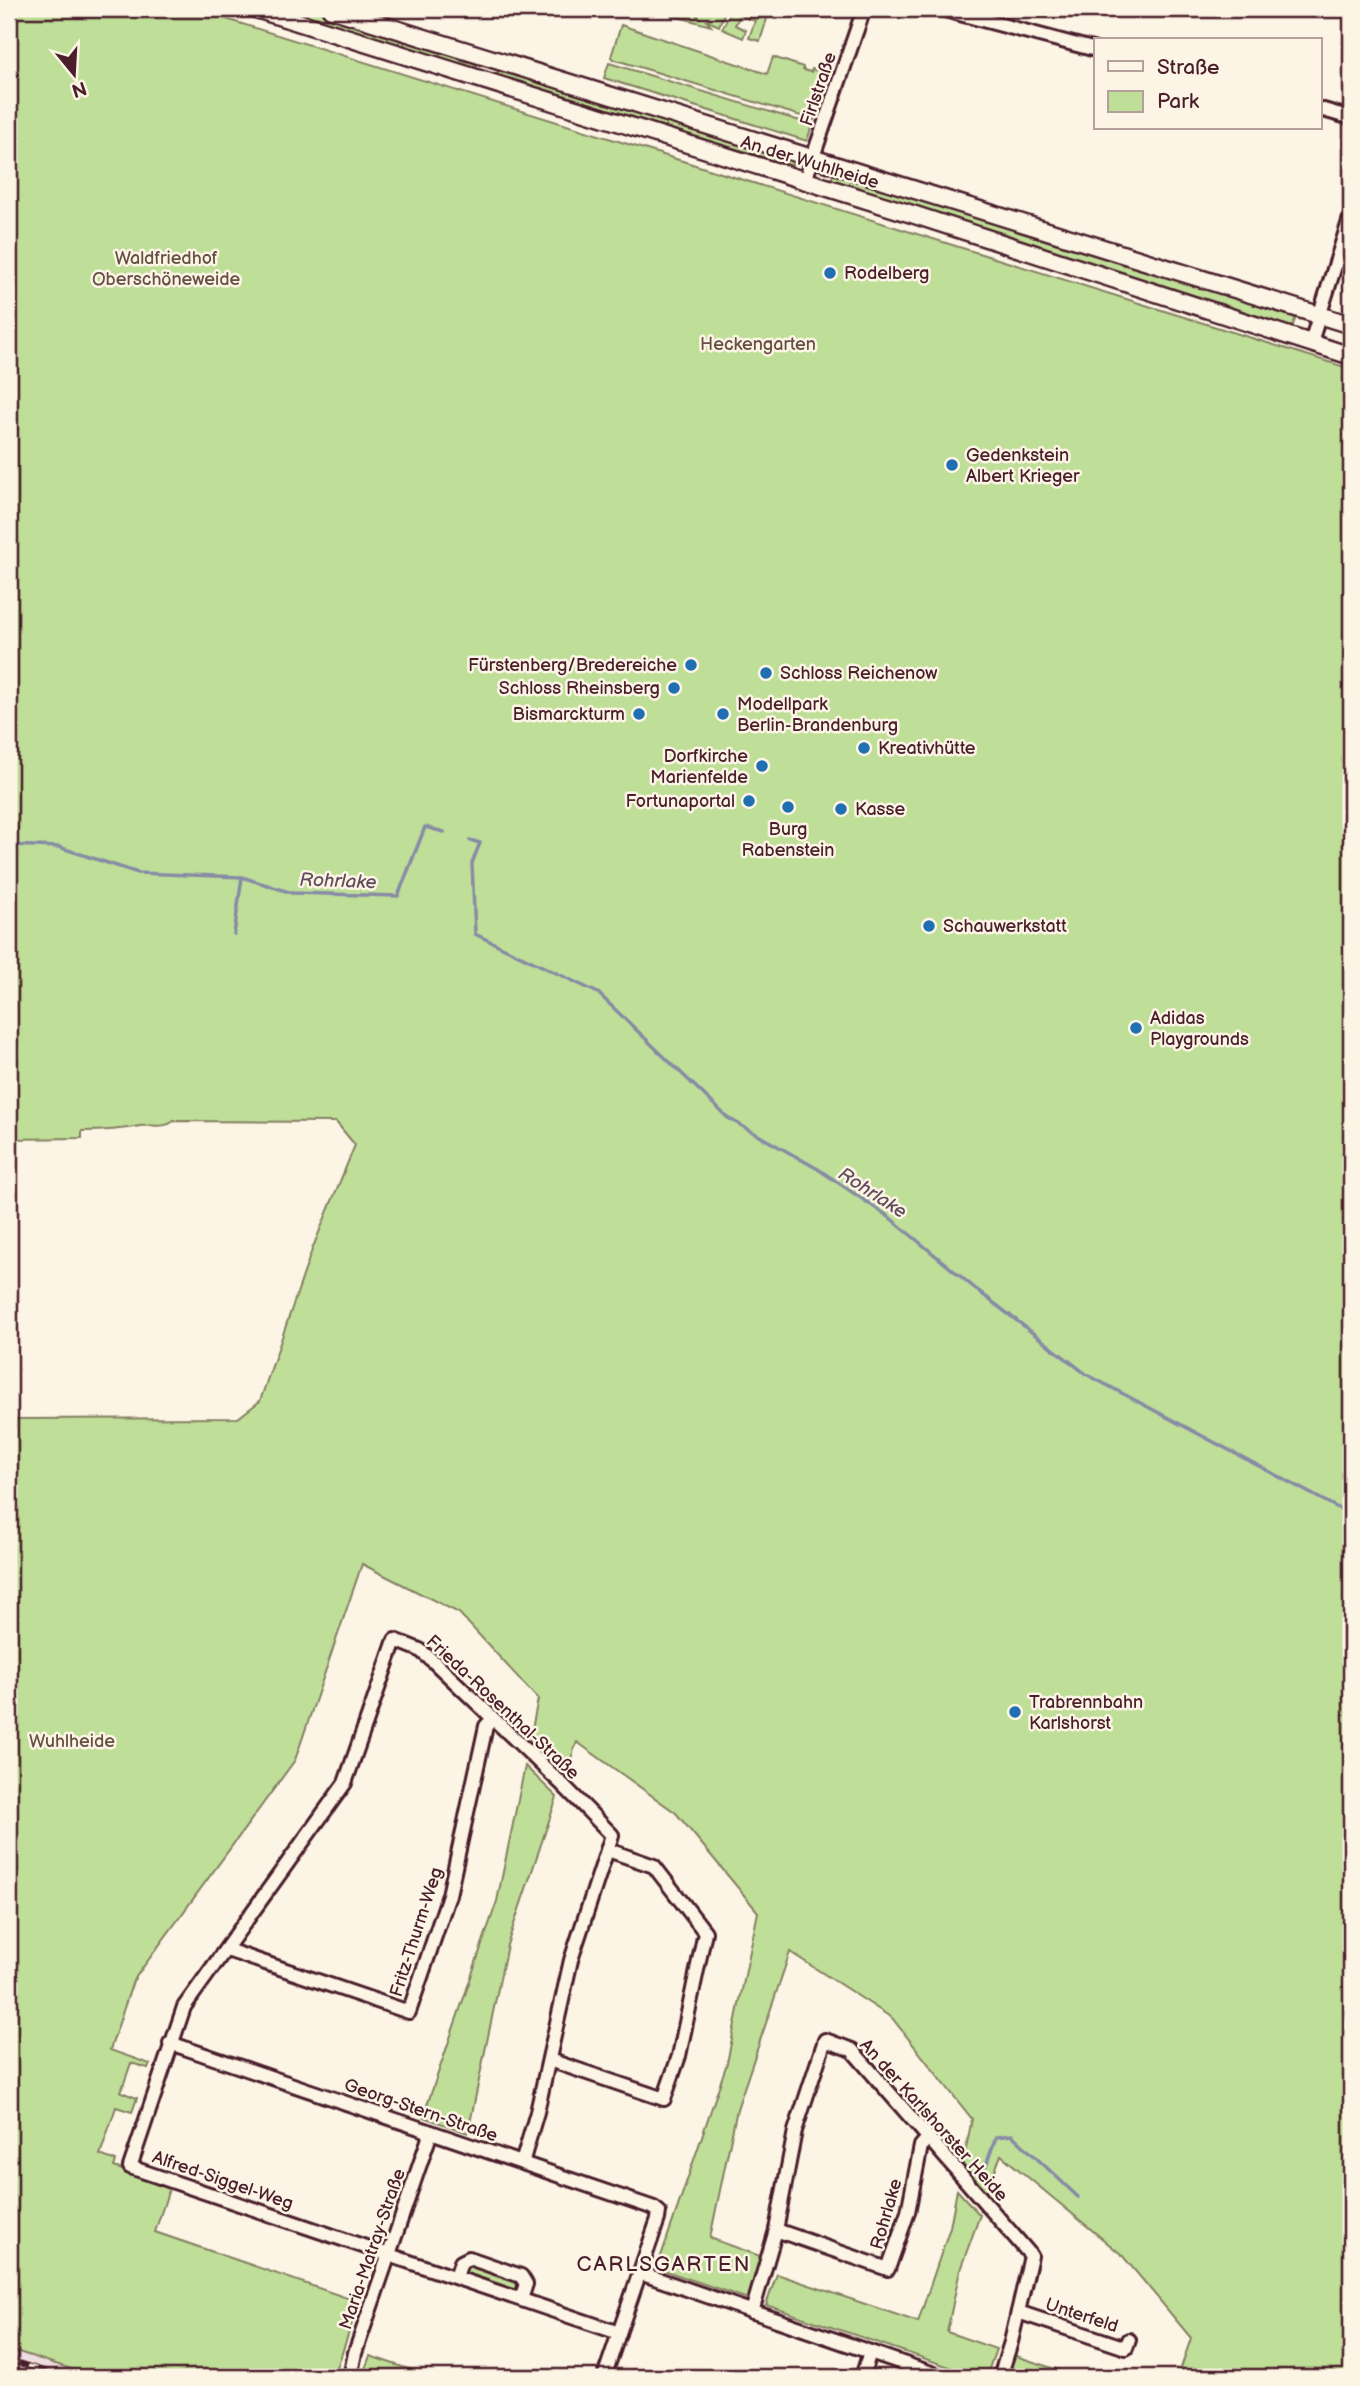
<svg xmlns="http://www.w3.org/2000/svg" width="1360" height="2386" viewBox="0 0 1360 2386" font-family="'Balsamiq Sans',sans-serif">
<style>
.built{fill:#eedee0}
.green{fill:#bfdf98;stroke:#847f62;stroke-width:2}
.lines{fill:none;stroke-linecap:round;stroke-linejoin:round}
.stream{stroke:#878ba5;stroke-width:3.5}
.minor-casing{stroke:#4a1f2b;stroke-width:18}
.major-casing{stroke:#4a1f2b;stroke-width:21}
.minor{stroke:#fcf5e5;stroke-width:12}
.major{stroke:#fcf5e5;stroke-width:16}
.tram{stroke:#4a1f2b;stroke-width:2}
.rail-casing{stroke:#4a1f2b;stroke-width:6}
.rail{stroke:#fcf5e5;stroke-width:3.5;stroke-dasharray:10;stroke-linecap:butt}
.poi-dot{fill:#1f6fb2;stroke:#fcf5e5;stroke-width:2.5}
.labels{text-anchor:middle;stroke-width:5;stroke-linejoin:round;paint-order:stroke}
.street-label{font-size:18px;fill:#4a1f2b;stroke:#fcf5e5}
.park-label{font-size:18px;fill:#674f46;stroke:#fcf5e5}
.poi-label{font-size:18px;fill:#4a1f2b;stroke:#fcf5e5;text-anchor:start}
.water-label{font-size:19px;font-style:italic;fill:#634c5e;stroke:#fcf5e5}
.quarter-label{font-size:21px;letter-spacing:2px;fill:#4a1f2b;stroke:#fcf5e5}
</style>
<rect width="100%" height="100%" fill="#fcf5e5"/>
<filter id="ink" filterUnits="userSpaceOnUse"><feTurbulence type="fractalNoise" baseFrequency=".0143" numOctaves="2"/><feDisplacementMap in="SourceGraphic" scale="14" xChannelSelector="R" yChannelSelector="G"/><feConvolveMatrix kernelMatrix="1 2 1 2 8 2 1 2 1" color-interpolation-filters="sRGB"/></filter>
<g filter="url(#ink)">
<path class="built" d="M9,2349L96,2377H9Z"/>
<g class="green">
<path d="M9,9H194L1351,369V2377H1178L1191,2338L1122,2255L1001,2155L986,2194L962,2167L972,2119L892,2018L790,1952L737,2109L710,2238L763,2257L748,2299L657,2268L727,2063L758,1912L676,1813L577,1742L564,1777L529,1744L538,1699L459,1613L362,1564L295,1760L133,1981L110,2050L150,2064L148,2068L131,2063L121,2092L137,2098L132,2112L116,2107L100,2155L116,2161L114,2167L170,2186L155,2232L359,2302L334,2377H96L9,2349V1419L238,1418L260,1401L313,1247L355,1145L336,1122L174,1121C164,1129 152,1124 140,1126C120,1130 103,1131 82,1131V1138L9,1139Z"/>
<path d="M274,9H312L401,36L398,48Z"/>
<path d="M672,9H689L700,18L693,9H726L719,26L706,20L711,26L671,15Z"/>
<path d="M732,9H770L760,41L749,38L755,21L740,15L735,25L746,30L743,38L722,29Z"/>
<path d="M621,25L767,74L773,57L803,67V70L811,72L812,69L829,75L814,120L613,59L611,57Z"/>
<path d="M406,38L472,60L477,66V69L473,71L402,49Z"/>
<path d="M609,63L810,124L812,125L807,141L604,78Z"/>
<path d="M502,70L796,160L797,163L790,165L723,145L676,135L495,78L498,72Z"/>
<path d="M834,172L1297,315L1292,327L886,201L830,183Z"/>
<path d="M525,1766L557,1797L507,1945L468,2133L423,2117L497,1901Z"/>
<path d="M957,2190L980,2215L960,2270L947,2332L996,2349L986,2377H979L766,2305L777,2274L918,2322L950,2227Z"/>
<path d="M466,2264L522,2282L519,2292L462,2274Z"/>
<path d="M1013,2355L1079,2377H1005Z"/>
<path d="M370,2356L432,2377H362Z"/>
</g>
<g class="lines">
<g class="stream">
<path d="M470,840L480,843L472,863L475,934L598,993L728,1118L818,1169L889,1217L977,1290L1086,1374L1351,1515"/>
<path d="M9,845L59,847L138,873L242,877"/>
<path d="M234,934L242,877L292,893L398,896L425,827L444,832"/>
<path d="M983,2174L996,2137L1012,2135L1078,2197"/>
</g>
<g class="minor-casing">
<g id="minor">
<path d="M941,9L1096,50"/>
<path d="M1320,109L1351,118"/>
<path d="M805,180L864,9"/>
<path d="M1311,342L1351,215"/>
<path d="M227,1950L409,2012L449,1895L486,1726L493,1719"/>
<path d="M170,2043L654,2208L659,2212L658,2219L604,2377"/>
<path d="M549,2060L664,2099L679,2056L705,1932L654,1866L608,1850"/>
<path d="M522,2163L537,2112L571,1960L612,1835L563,1785L434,1662L420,1650L395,1640L345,1783L184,2007L130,2167L619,2333"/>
<path d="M776,2230L888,2269L908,2212L921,2146L928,2138"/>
<path d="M640,2273L943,2377"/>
<path d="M456,2277L461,2262L469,2258L521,2276L526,2284L521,2299"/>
<path d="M752,2312L776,2230L795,2131L825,2040L852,2050L1028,2252L1031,2256L1011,2342L1000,2377"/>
<path d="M1018,2312L1126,2348L1129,2340"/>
<path d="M350,2377L355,2353L431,2132"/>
<path d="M862,2377L870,2352"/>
</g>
</g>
<g class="major-casing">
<g id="major">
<path d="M256,9L915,215L1351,356"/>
<path d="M331,9L1351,325"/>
</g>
</g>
<use href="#minor" class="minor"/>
<use href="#major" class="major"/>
<path class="tram" d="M9,2375L17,2377"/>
<g class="rail-casing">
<path id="rail" d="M9,2360L63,2377"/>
</g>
<use href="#rail" class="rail"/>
</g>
</g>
<g class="poi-dot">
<circle cx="830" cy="273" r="7"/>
<circle cx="952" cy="465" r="7"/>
<circle cx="691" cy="665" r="7"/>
<circle cx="766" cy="673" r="7"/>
<circle cx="674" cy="688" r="7"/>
<circle cx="639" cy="714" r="7"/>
<circle cx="723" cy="714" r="7"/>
<circle cx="864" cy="748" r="7"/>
<circle cx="762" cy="766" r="7"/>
<circle cx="749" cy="801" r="7"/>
<circle cx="788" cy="807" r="7"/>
<circle cx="841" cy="809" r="7"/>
<circle cx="929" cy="926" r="7"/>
<circle cx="1136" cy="1028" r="7"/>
<circle cx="1015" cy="1712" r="7"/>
</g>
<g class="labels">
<g class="street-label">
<text transform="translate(818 89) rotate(-71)" y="6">Firlstraße</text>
<text transform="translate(810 162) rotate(17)" y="6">An der Wuhlheide</text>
<text transform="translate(503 1707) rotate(43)" y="6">Frieda-Rosenthal-Straße</text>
<text transform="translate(416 1932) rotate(-72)" y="6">Fritz-Thurm-Weg</text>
<text transform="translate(421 2110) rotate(19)" y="6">Georg-Stern-Straße</text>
<text transform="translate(934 2120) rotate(48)" y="6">An der Karlshorster Heide</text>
<text transform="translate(223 2180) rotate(19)" y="6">Alfred-Siggel-Weg</text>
<text transform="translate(886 2214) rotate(-74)" y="6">Rohrlake</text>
<text transform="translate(372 2249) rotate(-71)" y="6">Maria-Matray-Straße</text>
<text transform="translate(1082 2315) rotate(18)" y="6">Unterfeld</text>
</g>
<g class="park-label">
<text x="166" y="264">Waldfriedhof<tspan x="166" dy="21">Oberschöneweide</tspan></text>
<text x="758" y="350">Heckengarten</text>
<text x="72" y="1747">Wuhlheide</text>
</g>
<g class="poi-label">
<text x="844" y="279">Rodelberg</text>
<text x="966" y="461">Gedenkstein<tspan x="966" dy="21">Albert Krieger</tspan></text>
<text x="677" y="671" text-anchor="end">Fürstenberg/Bredereiche</text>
<text x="780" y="679">Schloss Reichenow</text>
<text x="660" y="694" text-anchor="end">Schloss Rheinsberg</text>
<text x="737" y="710">Modellpark<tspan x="737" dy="21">Berlin-Brandenburg</tspan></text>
<text x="625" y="720" text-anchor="end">Bismarckturm</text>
<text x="878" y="754">Kreativhütte</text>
<text x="748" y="762" text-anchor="end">Dorfkirche<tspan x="748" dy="21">Marienfelde</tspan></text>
<text x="735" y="807" text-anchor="end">Fortunaportal</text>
<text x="855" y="815">Kasse</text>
<text x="788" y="835" text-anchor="middle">Burg<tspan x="788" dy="21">Rabenstein</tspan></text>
<text x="943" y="932">Schauwerkstatt</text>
<text x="1150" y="1024">Adidas<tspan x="1150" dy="21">Playgrounds</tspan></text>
<text x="1029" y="1708">Trabrennbahn<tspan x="1029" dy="21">Karlshorst</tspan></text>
</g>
<g class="water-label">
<text transform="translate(338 880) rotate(2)" y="7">Rohrlake</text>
<text transform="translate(873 1192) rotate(33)" y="7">Rohrlake</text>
</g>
<g class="quarter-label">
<text x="664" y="2271">CARLSGARTEN</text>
</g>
</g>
<rect width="1360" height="2386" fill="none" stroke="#fcf5e5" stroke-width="35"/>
<rect x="18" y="18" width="1325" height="2351" fill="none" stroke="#4a1f2b" stroke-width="2.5" filter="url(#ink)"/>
<rect x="1094" y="38" width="228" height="91" fill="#fcf5e5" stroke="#b59f9b" stroke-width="2"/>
<rect x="1108" y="61" width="35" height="10" fill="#fcf5e5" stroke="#b59f9b" stroke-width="2"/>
<text x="1157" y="74" font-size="21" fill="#4a1f2b">Straße</text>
<rect x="1108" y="91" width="35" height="21" fill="#bfdf98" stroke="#b59f9b" stroke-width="2"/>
<text x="1157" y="108" font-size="21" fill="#4a1f2b">Park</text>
<g transform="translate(74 74) rotate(162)" stroke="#fcf5e5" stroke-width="5" paint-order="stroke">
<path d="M0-5L12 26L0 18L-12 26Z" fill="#4a1f2b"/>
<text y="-10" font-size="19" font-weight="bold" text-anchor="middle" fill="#4a1f2b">N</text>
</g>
</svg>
